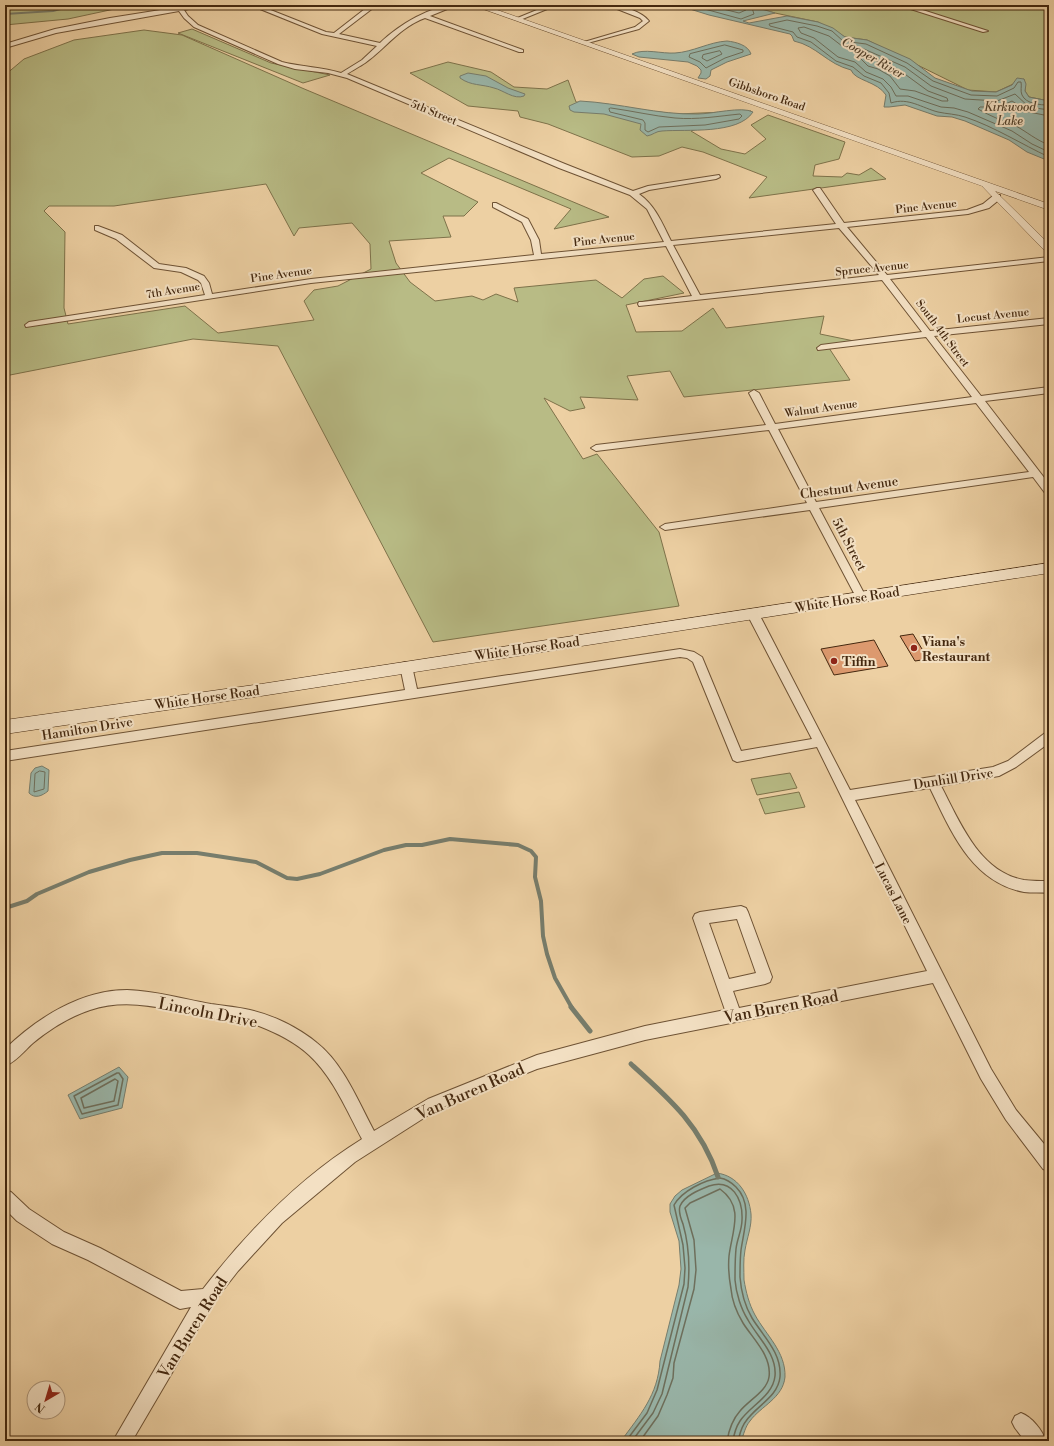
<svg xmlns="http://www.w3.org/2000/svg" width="1054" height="1446" viewBox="0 0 1054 1446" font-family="'Libre Bodoni',serif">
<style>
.green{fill:#b8bb85;stroke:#7e724a;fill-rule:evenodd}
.water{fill:#99b6aa;stroke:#777d6c}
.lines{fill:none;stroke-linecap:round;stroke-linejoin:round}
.shore-far1{stroke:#6e6f5c;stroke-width:1}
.shore{stroke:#6e6f5c;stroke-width:1.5}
.stream-far2{stroke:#777d6c;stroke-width:2}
.stream-far1{stroke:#777d6c;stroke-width:4}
.stream{stroke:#777d6c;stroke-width:5}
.building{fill:#dc996e;stroke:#44280f}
.minor-casing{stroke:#6e5234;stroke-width:2}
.tertiary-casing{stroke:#6e5234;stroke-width:1}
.secondary-casing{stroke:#44280f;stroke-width:1}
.minor{fill:#f3e0c3;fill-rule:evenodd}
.tertiary{fill:#f3e0c3;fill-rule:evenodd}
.secondary{fill:#f3e0c3;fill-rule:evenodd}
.poi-dot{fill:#8f2418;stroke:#f3e0c3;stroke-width:1.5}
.labels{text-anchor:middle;stroke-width:4;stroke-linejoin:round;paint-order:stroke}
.far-street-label{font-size:11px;fill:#44280f;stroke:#f3e0c3}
.far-water-label{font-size:12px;font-style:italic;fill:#55442e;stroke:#f3e0c3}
.street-label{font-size:13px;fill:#44280f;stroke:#f3e0c3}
.poi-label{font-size:13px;font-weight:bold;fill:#44280f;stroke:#f3e0c3;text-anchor:start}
.near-street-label{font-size:16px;fill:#44280f;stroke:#f3e0c3}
</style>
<rect width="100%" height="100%" fill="#edd0a3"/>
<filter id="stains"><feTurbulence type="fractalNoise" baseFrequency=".005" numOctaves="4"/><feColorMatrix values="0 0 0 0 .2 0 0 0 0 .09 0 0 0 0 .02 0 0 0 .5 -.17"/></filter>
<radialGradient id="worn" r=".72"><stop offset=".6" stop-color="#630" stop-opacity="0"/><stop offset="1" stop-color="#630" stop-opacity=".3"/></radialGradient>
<g class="green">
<path d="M5,5H133L68,19L5,25Z"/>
<path d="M746,5H901L900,9L914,8L920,5H1049V101L1029,97L1025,91L1024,79L996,92L968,90L867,40L845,37L818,22L775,13Z"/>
<path d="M192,29L271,63L330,75L303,83L178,33Z"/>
<path d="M144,30L182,35L302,88L609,217L554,229L571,209L449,158L421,173L478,202L464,216H443L451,237L389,241L396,263L410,282L435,301L472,296L483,300L496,294L518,302L514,288L596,280L622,298L644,279L663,276L684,293L626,305L636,332L682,331L713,308L726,328L824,316L820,334L854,341L829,348L850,380L684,397L670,371L627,376L638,400L580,397L585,408L570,411L544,398L583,459L597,454L659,532L679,606L433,642L278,346L193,339L5,376V75L24,59L74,40ZM266,184L294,236L299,228L352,223L370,244L371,269L338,286L314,290L304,301L314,320L218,333L185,306L68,324L64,308L65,232L44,211L49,206H114Z"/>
<path d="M448,62L491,72L514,87L547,89L568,80L576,102L676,114L751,111L691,131L721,149L745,154L766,139L751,125L768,115L845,142L839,159L815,165L813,176L842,177L847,173L859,175L871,168L886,179L749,198L767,177L703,152L682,147L659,156L632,157L548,124L520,117L518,111L468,106L410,73Z"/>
<path d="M790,773L797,788L757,795L751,779Z"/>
<path d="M799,792L805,807L765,814L759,799Z"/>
</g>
<g class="water">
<path d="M677,5H748L775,13L743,21L749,23L787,16L818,22L833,28L845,37L867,40L910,59L935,78L972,91L996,92L1012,85L1017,78L1024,79L1026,84L1025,91L1029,97L1049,101V161L1027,152L1009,140L965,121L952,117L937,116L905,105L889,107H884L886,95C877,81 855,81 851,70C827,64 817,46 794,41L792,36L790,34L709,15Z"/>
<path d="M727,41C736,42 748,45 751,54L727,62L711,70L710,76L706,79L698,78L701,73V70L697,66L688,62L639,57L632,54C644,48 662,54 675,53C693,52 709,42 727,41Z"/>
<path d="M468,73L486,76L508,88L525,94L524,96C514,100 503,90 494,88C482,84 471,86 460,78V76Z"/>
<path d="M580,101C620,103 658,115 698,114C712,114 742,106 753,112C738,135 686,129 662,131C656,131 653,135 647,136L640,130L641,124L604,114L574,112L570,110L569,106Z"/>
<path d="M42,766L49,770L48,791C42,796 35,799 29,793L31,773L35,768Z"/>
<path d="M119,1067L128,1077L122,1108L80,1119L68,1095Z"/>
<path d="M717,1173C738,1176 749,1194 751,1214C752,1226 747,1238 745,1250C743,1260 744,1270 744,1280C746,1292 749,1304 755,1315C766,1335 786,1352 785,1377C783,1398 761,1406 750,1421C745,1427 744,1434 741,1441H621C640,1415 658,1395 660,1361L679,1285L681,1269L679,1241L670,1212V1204L675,1196L682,1190Z"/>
</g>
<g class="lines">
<g class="shore-far1">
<path d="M690,5L741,19L754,14L751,5"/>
<path d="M707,5L739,13L746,10V5"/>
<path d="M725,45L743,50V52L725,58L706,68L700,62L689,57L690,54Z"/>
<path d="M720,51L722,54L707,61L702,58L703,55Z"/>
<path d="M860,54L902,72L928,91L947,98L948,101H942L915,91L900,89L890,76L878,69L868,66L859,57Z"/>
<path d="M1049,105C1040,105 1026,104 1022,95C1020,91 1022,86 1021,82H1018L1014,88L997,96L971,95L933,81L907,63L866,44L843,41L832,31L817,26L787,20L769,24L770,26L793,32L797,37L811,42L836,61L853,67L864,76L881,83L889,93L891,103C908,97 922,108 938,112C947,114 956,114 965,117C995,127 1021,144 1049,157"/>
<path d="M611,108C633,111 653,116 675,118C697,120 719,116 740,114L742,116L739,119L705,125L659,127L648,132L645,130V123L643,120L610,112L609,109Z"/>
<path d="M1049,110L1029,107L1015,94L997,101L965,99L931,86L905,67L864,49L842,46L829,36L804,27L798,28L801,33L814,38L838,57L855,62L866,72L883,79L891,87L896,96H908L941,107L954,108L968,112L1012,131L1032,144L1049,152"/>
<path d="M1049,116L1029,112L1012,101L999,107H980L978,109C990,116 1003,121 1016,126C1027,132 1036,140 1049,145"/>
<path d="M40,771L45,772L44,789L34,792L35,774Z"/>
</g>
<g class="shore">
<path d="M117,1073H119L123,1079L118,1105L82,1114L74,1096Z"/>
<path d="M115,1079L118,1081L114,1101L84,1108L81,1098Z"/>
<path d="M626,1441L647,1413L657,1390L684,1284L685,1268L683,1245L674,1205C682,1191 704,1180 720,1178C726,1179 731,1182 736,1187C753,1204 744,1229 741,1250C740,1259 740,1268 740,1277C741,1291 745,1306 752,1318C763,1336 782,1353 780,1377C778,1397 756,1406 746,1421C741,1427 740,1434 738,1441"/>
<path d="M632,1441L653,1413L662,1394L688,1287C690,1265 689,1245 683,1224C681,1219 678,1212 680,1206C684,1196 699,1190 709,1186C732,1178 743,1199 742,1220C742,1230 737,1239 736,1249C735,1259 735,1270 735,1280C736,1293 741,1309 748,1320C758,1338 777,1354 775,1376C773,1396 750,1406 740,1421C736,1427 734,1434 733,1441"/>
<path d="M640,1441L658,1416L667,1395L673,1378L674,1363L694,1289L696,1270L694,1240L685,1208L690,1203L720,1189C745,1207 732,1231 729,1256C728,1267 729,1278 731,1289C732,1301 737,1313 743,1323C753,1339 772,1356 769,1377C767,1391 749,1400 740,1411C732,1420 729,1429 727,1441"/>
</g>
<path class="stream-far2" d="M5,14L53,11L75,5"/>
<path class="stream-far1" d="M5,908L27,901L37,894L89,872L130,860L162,853H197L256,862L287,878L297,879L320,874L384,850L406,845H422L450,839L518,845L531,851L536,857L535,877L541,901L543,936L547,954L555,978L572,1008"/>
<g class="stream">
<path d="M571,1007L590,1031"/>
<path d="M631,1064C670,1099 701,1126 718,1177"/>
</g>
</g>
<g class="building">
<path d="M913,634L928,659L915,661L900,636Z"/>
<path d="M874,640L888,666L834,675L821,649Z"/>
</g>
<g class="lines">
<g class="minor-casing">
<g id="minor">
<path d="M192,5H206L184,10L188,16L198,25L282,62C302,67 322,67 341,73L362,60L377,46L322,34L250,5H258L326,32L334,33L370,5H377L339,34L380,43C399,25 431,5 457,5L430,16L523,50V52H519L425,18C400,27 386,48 365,63C359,67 353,70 347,74L565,164L633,191L648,186L719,175L720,177L716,179L649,190L639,194C655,205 662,223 671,241L836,224L813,190L817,188H820L844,223L967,210L983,204L994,195H1000V199L989,208L968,214L847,227L887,275L1049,257V261L890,279L930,331L1049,318V324L934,336L981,396L1049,387V393L985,401L1049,484V494L1045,493L1033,477L819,508L866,597L865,600H857L856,597L810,510L665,530L660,527L665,524L807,503L769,430L596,451L591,448L596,445L766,425L749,393L754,390L759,393L775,424L972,397L926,337L818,350L817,348L821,345L922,332L882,280L639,306L638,304L639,302H642L692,296L666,246L311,283L26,327L25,325L29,322L205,295L201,283L198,280L181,272L154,268L116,239L95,230V226H98L122,235L159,264L186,268L204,276L209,283L212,294L311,279L534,255L531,240L522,222L493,207V203H496L528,219L539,240L541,254L664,242L647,209L630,195L559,168L347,78L328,73L295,69L278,64L194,27L184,18L179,11L56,33L5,48V44L55,29L110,18ZM839,228L879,275L700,295L673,245ZM976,403L1029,472L816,502L778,429Z"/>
<path d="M549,5H557L520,20L515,19Z"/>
<path d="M607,5C620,5 641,11 649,21L639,29L584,44V42L635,27L643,21L640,18Z"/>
<path d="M898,5H907L988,31L983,32Z"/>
<path d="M753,610L757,611L759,614L850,790L993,767L1008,761L1045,733L1049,731V743L1016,767L999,776L941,786C960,822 979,872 1024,880C1032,881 1041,881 1049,881V893C1041,892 1032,893 1024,892C971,882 951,831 930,788L855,800L991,1069L1016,1110L1049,1150V1171L1043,1169L1006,1120L981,1079L933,983L645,1040L537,1069L438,1109L355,1162L282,1223L238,1271L213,1303L132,1441H113L191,1307L180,1309L174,1306L88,1260L52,1244L17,1221L5,1209V1190L11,1192L29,1209L64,1232L100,1248L181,1291L203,1289C248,1231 299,1178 362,1139C347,1111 333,1077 309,1055C295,1042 277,1033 259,1026C244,1021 228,1020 212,1018C171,1011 131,996 90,1010C69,1017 50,1029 33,1043C24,1051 16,1062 5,1066V1049C37,1018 81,990 127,990C156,991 183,999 211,1004C224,1006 237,1007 250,1010C273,1015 299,1028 317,1043C343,1063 359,1103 374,1131L428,1099L537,1055L645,1026L725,1010L693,918L695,914L700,912L741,906L746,908L748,912L772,977L770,982L765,984L733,991L739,1008L927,971L817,747L737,762L733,760L693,662L687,658L680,657L5,761V751L405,690L400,666L402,663L406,662L410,663L412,666L417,689L680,649L694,652L702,657L741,751L812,739L747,614L749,611ZM737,919L756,973L729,979L709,923Z"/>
<path d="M1021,1413C1032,1417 1042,1430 1046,1441H1025L1015,1428L1012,1422L1015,1416Z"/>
</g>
</g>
<g class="tertiary-casing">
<path id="tertiary" d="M472,5H483L1049,204V210L995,191L1049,244V253L1046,252L982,186Z"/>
</g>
<g class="secondary-casing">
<path id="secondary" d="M1049,563V573L261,696L5,734V720L261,684Z"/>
</g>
<use href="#minor" class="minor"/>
<use href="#tertiary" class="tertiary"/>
<use href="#secondary" class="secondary"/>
</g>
<g class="poi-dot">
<circle cx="914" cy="648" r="4"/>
<circle cx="834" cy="661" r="4"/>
</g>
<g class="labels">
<g class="far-street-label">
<text transform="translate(767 94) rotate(19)" y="4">Gibbsboro Road</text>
<text transform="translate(434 112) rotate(22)" y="4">5th Street</text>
<text transform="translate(926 206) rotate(-6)" y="4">Pine Avenue</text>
<text transform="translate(604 239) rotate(-6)" y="4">Pine Avenue</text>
<text transform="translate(872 268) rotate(-6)" y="4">Spruce Avenue</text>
<text transform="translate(281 274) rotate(-8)" y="4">Pine Avenue</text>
<text transform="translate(173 290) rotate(-9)" y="4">7th Avenue</text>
<text transform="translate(993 315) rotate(-6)" y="4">Locust Avenue</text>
<text transform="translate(943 333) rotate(53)" y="4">South 4th Street</text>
<text transform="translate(821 408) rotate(-8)" y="4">Walnut Avenue</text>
</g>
<g class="far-water-label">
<text transform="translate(873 58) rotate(30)" y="4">Cooper River</text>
<text x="1010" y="111">Kirkwood<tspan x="1010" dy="14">Lake</tspan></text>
</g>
<g class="street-label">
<text transform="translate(849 487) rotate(-8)" y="5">Chestnut Avenue</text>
<text transform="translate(850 544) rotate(62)" y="5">5th Street</text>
<text transform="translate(847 599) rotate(-9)" y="5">White Horse Road</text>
<text transform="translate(527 648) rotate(-8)" y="5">White Horse Road</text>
<text transform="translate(207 697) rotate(-8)" y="5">White Horse Road</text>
<text transform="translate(87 728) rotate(-9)" y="5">Hamilton Drive</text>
<text transform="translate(953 778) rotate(-9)" y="5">Dunhill Drive</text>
<text transform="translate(894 893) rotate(63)" y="5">Lucas Lane</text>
</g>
<g class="poi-label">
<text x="922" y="646">Viana's<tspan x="922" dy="15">Restaurant</tspan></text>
<text x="842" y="666">Tiffin</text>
</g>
<g class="near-street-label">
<text transform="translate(781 1006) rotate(-11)" y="6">Van Buren Road</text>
<text transform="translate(208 1012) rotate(11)" y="6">Lincoln Drive</text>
<text transform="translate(470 1091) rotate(-24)" y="6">Van Buren Road</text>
<text transform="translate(192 1327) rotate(-58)" y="6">Van Buren Road</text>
</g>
</g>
<rect width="1054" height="1446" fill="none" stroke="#edd0a3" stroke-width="20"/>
<rect x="6" y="6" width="1042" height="1434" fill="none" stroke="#44280f" stroke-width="2"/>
<rect x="10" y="10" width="1034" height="1426" fill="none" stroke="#44280f"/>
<g transform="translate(46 1400) rotate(218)"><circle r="19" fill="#f3e0c3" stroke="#ad967b"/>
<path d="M0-3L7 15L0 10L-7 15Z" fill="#8f2418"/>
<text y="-6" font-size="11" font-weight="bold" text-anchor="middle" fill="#44280f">N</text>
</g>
<rect width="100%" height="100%" filter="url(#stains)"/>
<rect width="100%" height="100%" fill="url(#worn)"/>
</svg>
